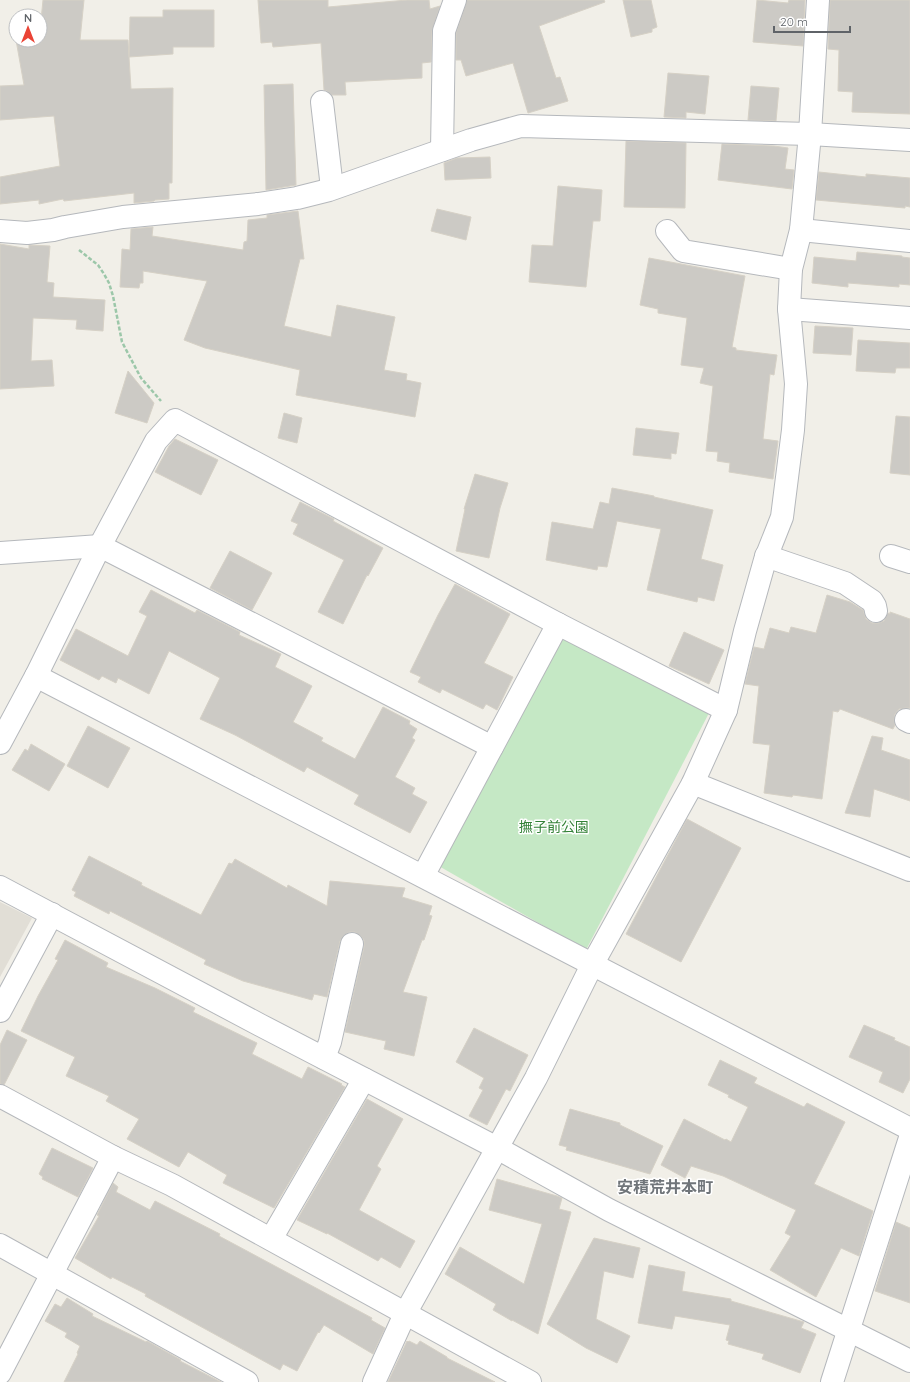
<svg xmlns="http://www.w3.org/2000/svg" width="910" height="1382" viewBox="0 0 910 1382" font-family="Quicksand,'Noto Sans JP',sans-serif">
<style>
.education{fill:#e1ded6}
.park{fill:#c5e8c5}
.building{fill:#cccac5;stroke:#d6d1c6}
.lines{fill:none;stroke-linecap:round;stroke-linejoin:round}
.minor-casing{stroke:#b5b8bc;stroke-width:24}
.path{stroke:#9cc7a9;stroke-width:2.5;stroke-dasharray:4 2;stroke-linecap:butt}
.minor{stroke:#fff;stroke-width:22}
.labels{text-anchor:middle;stroke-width:3;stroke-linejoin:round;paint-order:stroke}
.park-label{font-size:14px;fill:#348238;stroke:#fff}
.quarter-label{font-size:16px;font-weight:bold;fill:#70757a;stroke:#fff}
</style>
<rect width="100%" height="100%" fill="#f1efe8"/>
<path class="education" d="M0,902L32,918L0,977Z"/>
<path class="park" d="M560,637L709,713L586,950L437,865Z"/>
<g class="building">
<path d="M43,0H84L80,40H128L129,57L130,17H163V10H214V47H173V54L129,57L131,89L173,88L172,183H169V199L155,200L154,201L134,203V193L64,201L63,199L39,204V200L0,204V177L60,166L54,116L0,120V86L24,85L16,40H40V20H41Z"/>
<path d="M258,0H328V7L407,0H429L430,9L440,6L432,31L431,62L422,63V78L345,82L346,95H332L327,91L324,90L321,43L273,47L272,42L261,43Z"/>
<path d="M467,0H604L605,2L539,26L556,78L560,77L568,101L528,113L513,63L466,76L461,60H456V33Z"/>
<path d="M623,0H651L657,27L652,29V32L631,37Z"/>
<path d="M757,0L788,3L789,0H805L803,46L753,42Z"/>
<path d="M830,0H910V114L852,112L853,92L838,91L839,50L828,49Z"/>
<path d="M668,73L709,76L705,114L686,112V118L664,117Z"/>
<path d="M293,84L296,185L266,190L264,85Z"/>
<path d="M751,86L779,88L776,121L748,120Z"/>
<path d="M626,141L686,143L685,208L624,207Z"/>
<path d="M722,144L774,146L788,148L785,169L794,170L792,189L718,180Z"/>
<path d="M490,157L491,178L445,180L444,163L457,158Z"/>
<path d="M819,172L866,177V174L910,178V207L905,206V208L816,200Z"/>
<path d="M558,186L602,190L600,221H593L586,287L529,282L532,245L553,246Z"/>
<path d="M437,209L471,217L466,240L431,231Z"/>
<path d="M298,211L304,259H300L284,326L331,337L337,305L395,317L384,370L407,374L406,380L421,383L415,417L296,395L300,370L205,348L184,340L207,281L143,271V283H140L139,288L120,287L122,249L130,250L131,229L153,227L152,236L243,250L244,242L247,241L248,220L267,218V215Z"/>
<path d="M0,244L29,249V245L50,246L47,282L54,283L53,297L105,300L103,331L76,329L77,320L33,318L31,361L52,360L54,386L0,389Z"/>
<path d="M857,252L902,256V257L910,258V285L899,284V287L848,283V287L812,283L814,257L856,261Z"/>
<path d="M649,258L745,276L732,347L736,348V350L777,355L774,375L770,374L763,439L778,441L773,479L729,472L730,463L717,461L718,452L706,451L713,386L700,383L704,368L681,365L687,318L658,313V309L640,305Z"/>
<path d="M815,326L853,328L851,355L813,353Z"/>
<path d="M858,340L910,343V368H896L895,373L856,371Z"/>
<path d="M128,371L154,403L147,423L115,413Z"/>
<path d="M284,413L302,418L297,443L278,438Z"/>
<path d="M896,416L910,417V475L890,473Z"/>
<path d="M636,428L679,433L676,454L671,453V459L633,455Z"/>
<path d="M175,439L218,460L201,495L155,472L169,446Z"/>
<path d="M475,474L508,483L500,508L489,558L456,551L465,509H464Z"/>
<path d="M612,488L654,496V497L713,510L701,559L723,565L714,601L698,597L697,602L647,590L661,529L617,521L607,567L598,566L597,570L546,560L552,522L593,529L600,502L609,504Z"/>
<path d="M300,502L334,519L333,521L383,548L368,576L367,575L343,624L318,612L344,560L293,534L298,524L291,521Z"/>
<path d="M230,551L272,573L252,610L210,588Z"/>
<path d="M455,584L510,614L484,663L513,677L497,710L486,704L483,709L442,689L440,693L418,682L421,677L410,672L438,615Z"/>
<path d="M151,590L195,613L197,610L240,632L239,635L281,654L275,667L312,686L293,722L323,738L321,741L355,759L383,707L410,721L409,724L417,729L412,738L415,740L395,777L415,788L412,794L427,802L410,833L354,804L359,795L307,767L304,772L235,735L200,719L220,678L169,651L149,694L118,678L116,683L102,676L99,680L60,660L76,629L128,656L147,616L139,612Z"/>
<path d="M827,595L850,602L863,610L866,619L872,623H879L884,621L888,613L890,614V612L910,619V708H905L899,709L895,714L894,720L895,725L893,729L840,709L838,712L833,711L822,799L793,795L792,797L764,793L770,745L753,743L759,686L745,684L754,647L764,649L770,628L789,633L791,627L816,633Z"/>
<path d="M684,632L724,650L709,684L669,666Z"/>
<path d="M88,726L130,748L108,788L67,766Z"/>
<path d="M872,736L883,738L881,750L910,760V801L874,789L870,817L845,813Z"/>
<path d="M31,744L65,764L49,791L12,770L25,749L28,751Z"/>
<path d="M687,819L741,848L681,962L626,934Z"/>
<path d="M89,856L142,883L141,885L201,915L229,863L232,864L235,859L287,888L288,885L327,906L330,881L405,888L402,897L432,906L429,915L432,916L424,940H422L403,992L427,997L414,1056L384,1049L386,1041L345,1032L364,947V940L360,935L355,932H349L343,936L340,941L327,997L314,994L312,1000L243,981L204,964L206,960L110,911L109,914L74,896L76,892L72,890Z"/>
<path d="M65,940L108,963L106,967L155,988L195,1008L193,1012L257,1043L252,1054L302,1079L308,1067L342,1084L341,1085L345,1087L274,1208L223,1183L227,1175L188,1152L179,1167L127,1139L139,1119L106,1101L109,1096L66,1076L75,1057L21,1031L38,996L58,960L55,959Z"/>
<path d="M864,1025L895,1038L894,1040L910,1047V1079L903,1093L879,1082L883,1072L849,1057Z"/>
<path d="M474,1028L528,1055L510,1091L506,1089L487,1125L469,1116L483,1090L479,1088L484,1078L456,1062Z"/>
<path d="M7,1030L27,1040L4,1085L0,1084V1045Z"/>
<path d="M720,1060L757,1078L754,1083L804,1107L807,1103L845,1122L814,1184L873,1211L859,1256L841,1248L816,1297L770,1270L791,1236L785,1233L796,1210L723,1176L691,1166L685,1178L661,1165L684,1119L725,1140L726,1139L731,1142L748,1107L728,1097L729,1095L708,1085Z"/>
<path d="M367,1099L403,1119L377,1166L381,1169L359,1210L415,1241L400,1268L381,1257L378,1261L327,1233V1234L297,1220Z"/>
<path d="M570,1109L620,1123V1125L663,1146L650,1174L566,1150L567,1147L559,1145Z"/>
<path d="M52,1148L93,1168L78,1197L42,1179L43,1177L39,1174Z"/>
<path d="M497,1179L557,1196L562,1198L559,1209L571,1212L538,1334L512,1320V1321L493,1310L496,1304L445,1274L460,1247L524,1284L542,1224L489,1210Z"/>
<path d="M113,1183L118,1187L116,1192L150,1210L155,1201L220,1234L219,1236L372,1318L371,1320L385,1328L373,1354L324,1325L319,1333L318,1332L297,1371L283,1364L280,1370L145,1296L146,1294L112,1277L111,1279L75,1258L99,1216L97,1215Z"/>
<path d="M896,1222L910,1228V1303L875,1291Z"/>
<path d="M594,1238L640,1248L633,1278L604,1271L596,1319L630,1336L617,1363L586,1348L547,1324Z"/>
<path d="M649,1265L685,1272L682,1291L731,1299V1301L804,1322L801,1328L816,1334L800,1373L762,1359L764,1354L728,1344L729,1341L726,1340L730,1325L675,1316L672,1329L638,1323Z"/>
<path d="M67,1298L93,1314L92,1316L146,1342L147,1341L181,1360L180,1361L221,1382H64L78,1354L77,1353L80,1346L65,1337L67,1333L45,1321L55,1304L61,1307Z"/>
<path d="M407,1341L408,1342L409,1341L417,1345L420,1341L447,1357V1358L495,1382H388Z"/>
</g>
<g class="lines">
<g class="minor-casing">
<g id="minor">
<path d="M322,102L332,188"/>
<path d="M442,150L444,31L455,0"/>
<path d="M801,230L910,241"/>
<path d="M0,231L27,233L53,230L65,227L123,217L258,204L297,198L329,190L471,140L521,126L810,134L910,140"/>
<path d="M667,231L683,251L791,269"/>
<path d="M789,309L910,318"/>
<path d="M0,553L100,546L492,747"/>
<path d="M766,556L845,583L872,601L875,606L876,611"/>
<path d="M891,556L910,562"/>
<path d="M36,676L910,1129"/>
<path d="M906,720L910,722"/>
<path d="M0,743L36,676L100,546L156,441L175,420L558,624L726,710"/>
<path d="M693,783L910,870"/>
<path d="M423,876L558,624"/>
<path d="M0,887L260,1025L497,1148L609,1210L910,1361"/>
<path d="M0,1011L52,914"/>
<path d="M324,1058L330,1042L352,944"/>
<path d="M0,1096L113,1157L172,1185L530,1382"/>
<path d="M271,1239L364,1079"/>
<path d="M0,1245L247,1382"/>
<path d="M0,1373L113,1157"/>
<path d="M374,1382L405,1314L536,1078L592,965L693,783L726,710L745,631L765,560L782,517L793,430L796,384L789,309L791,269L801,230L810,134L818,0"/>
<path d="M832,1382L910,1138"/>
</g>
</g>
<path class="path" d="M79,250L98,265L104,274L109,283L113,296L122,342L141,378L161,401"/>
<use href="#minor" class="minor"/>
</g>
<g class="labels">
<g class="park-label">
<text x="554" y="832">撫子前公園</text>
</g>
<g class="quarter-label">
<text x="665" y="1193">安積荒井本町</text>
</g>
</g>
<g transform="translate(28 28)"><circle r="19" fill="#ffffff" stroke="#bfc1c3"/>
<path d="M0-3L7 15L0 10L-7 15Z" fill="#ea4335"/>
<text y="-6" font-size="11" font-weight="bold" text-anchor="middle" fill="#5f6368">N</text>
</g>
<path d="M774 26v6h76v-6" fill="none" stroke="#5f6368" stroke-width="2"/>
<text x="780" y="26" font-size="12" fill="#5f6368" stroke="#ffffff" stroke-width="3" paint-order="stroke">20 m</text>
</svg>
